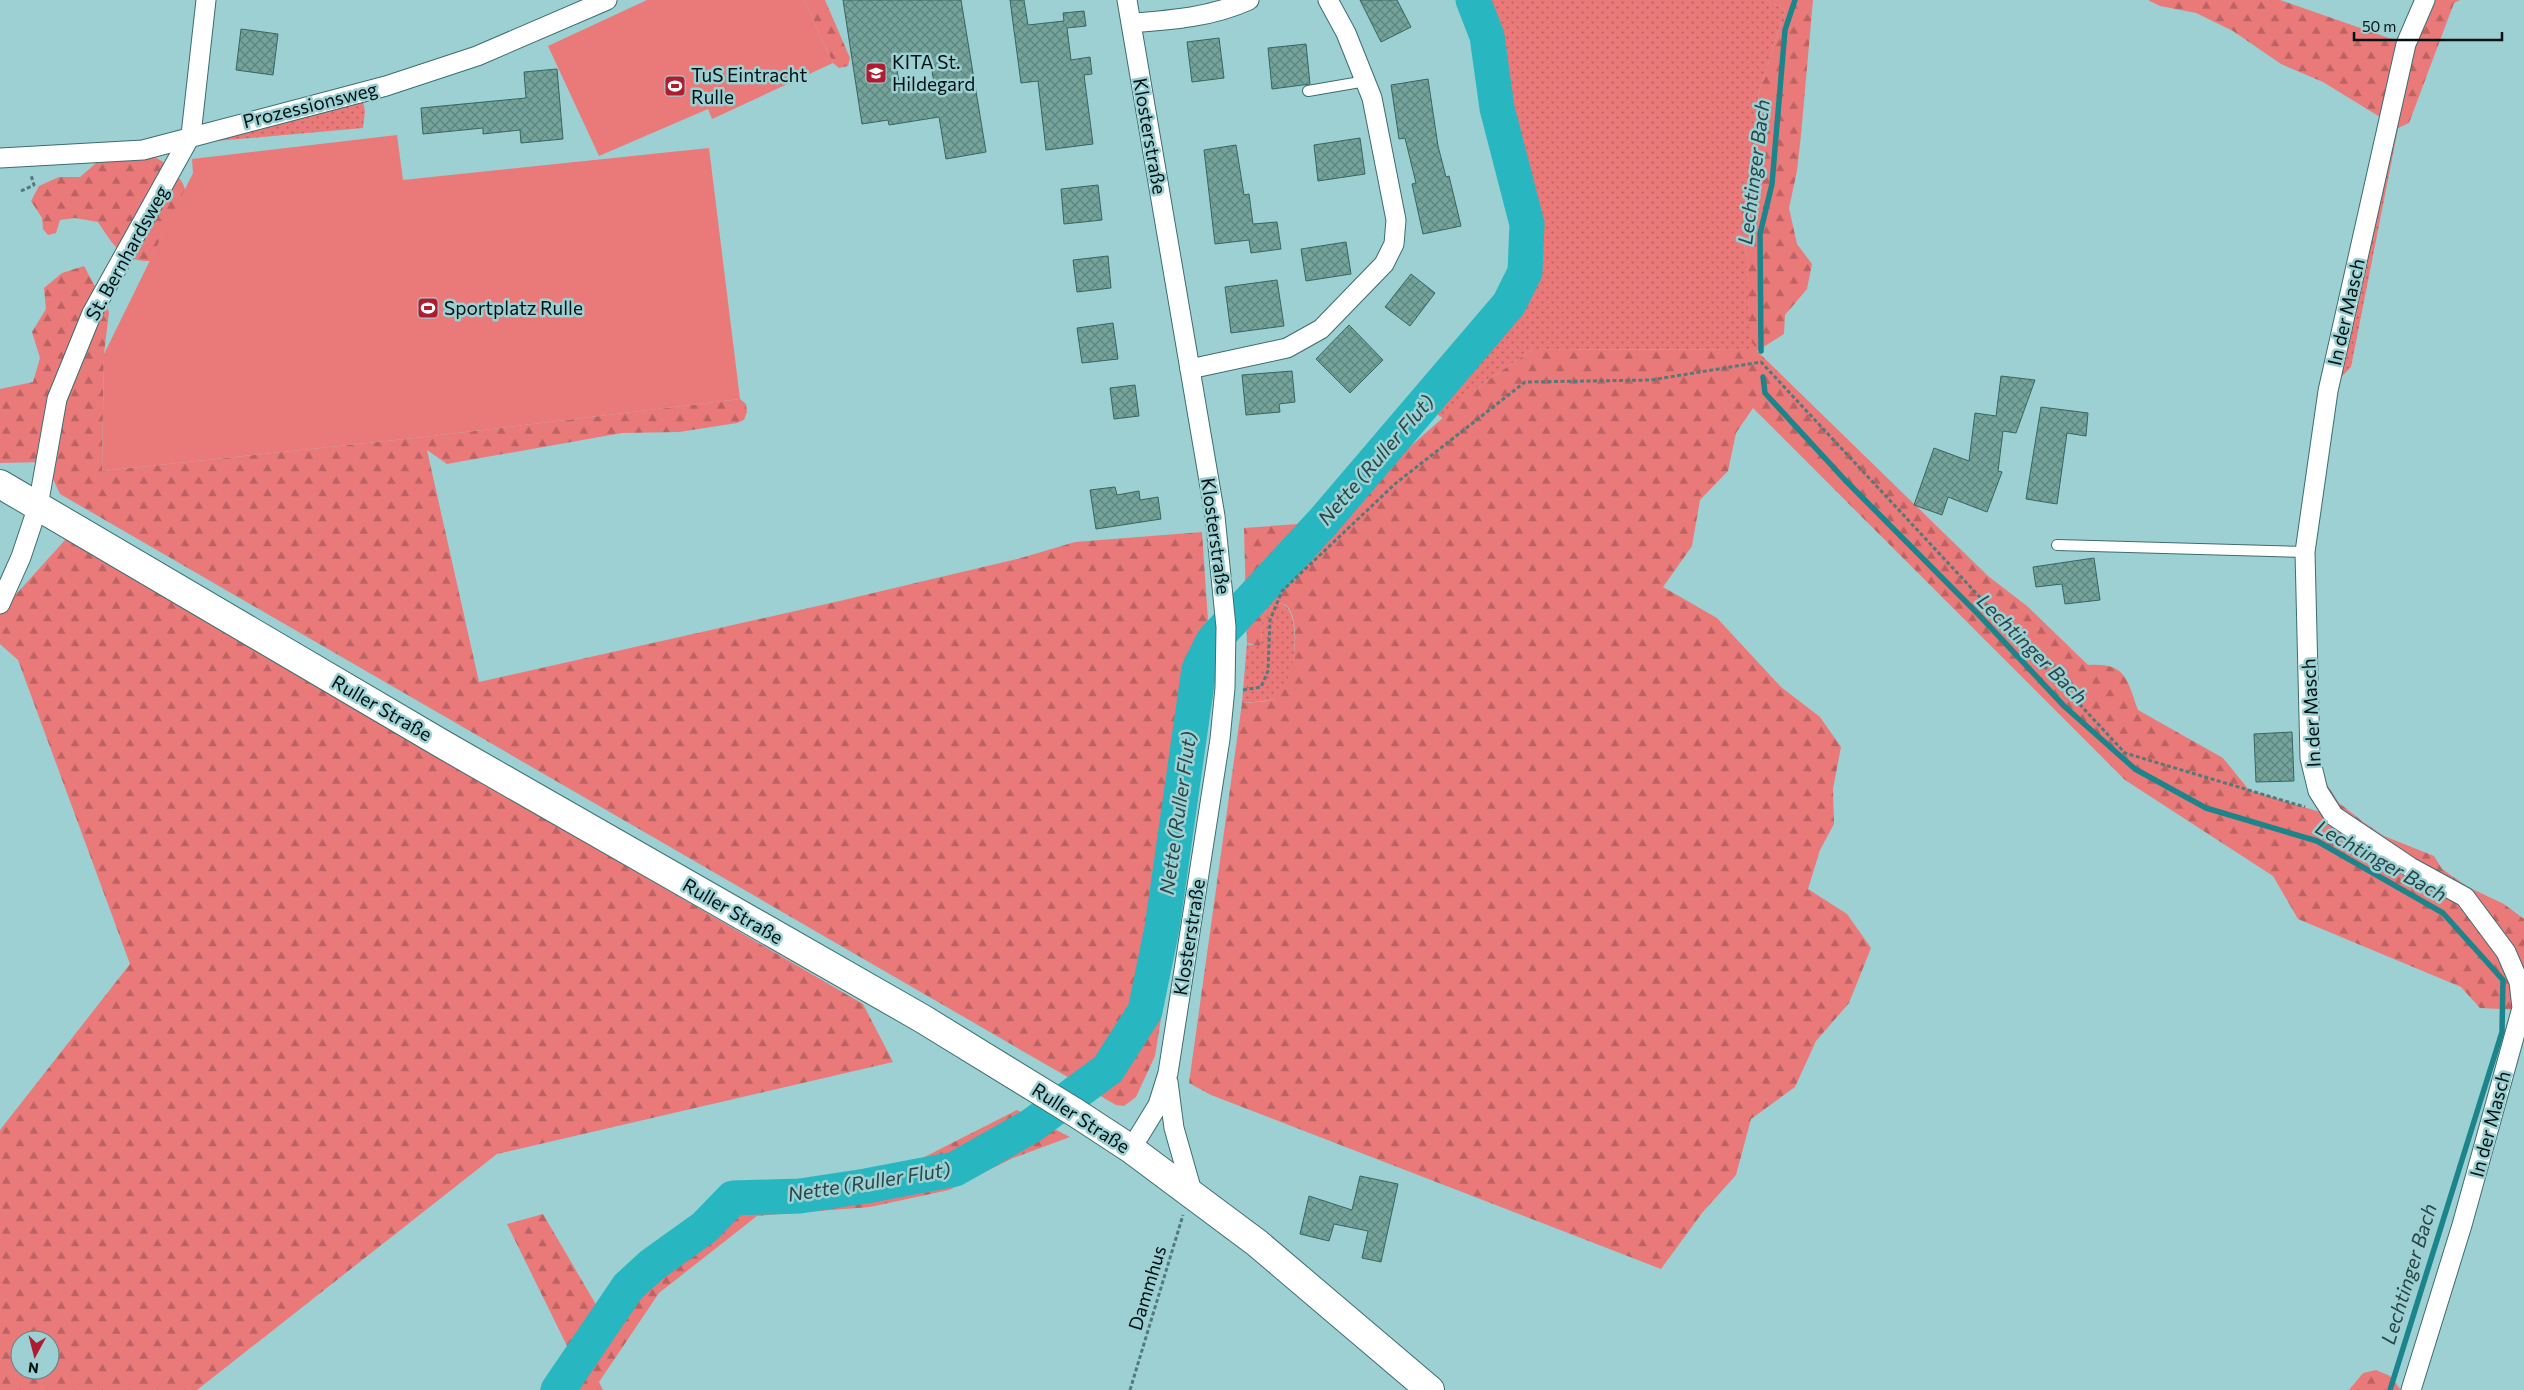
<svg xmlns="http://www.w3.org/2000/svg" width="2524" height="1390" viewBox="0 0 2524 1390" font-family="Commissioner,sans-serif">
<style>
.grass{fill:url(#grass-dots)}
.forest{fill:url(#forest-firs);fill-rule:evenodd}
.park{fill:#ea7a79}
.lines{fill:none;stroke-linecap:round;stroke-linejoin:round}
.stream{stroke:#1c858c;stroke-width:5.5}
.river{stroke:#28b7c0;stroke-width:35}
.building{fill:url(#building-cross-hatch);stroke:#37665e;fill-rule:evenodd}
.lane-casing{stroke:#3c6d70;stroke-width:12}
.street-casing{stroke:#3c6d70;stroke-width:21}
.secondary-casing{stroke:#3c6d70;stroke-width:30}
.path{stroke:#55797b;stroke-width:3;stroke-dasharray:4 2.5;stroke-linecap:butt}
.lane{stroke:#fff;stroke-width:10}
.street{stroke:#fff;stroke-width:19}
.secondary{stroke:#fff;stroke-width:28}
.labels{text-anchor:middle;stroke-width:5;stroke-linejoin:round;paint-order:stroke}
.poi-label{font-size:19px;fill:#001112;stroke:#9cd0d3;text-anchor:start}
.street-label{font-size:19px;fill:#001112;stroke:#9cd0d3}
.water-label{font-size:20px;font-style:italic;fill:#284547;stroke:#9cd0d3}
</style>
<defs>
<pattern id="grass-dots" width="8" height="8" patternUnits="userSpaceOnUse" patternTransform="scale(1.25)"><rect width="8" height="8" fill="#ea7a79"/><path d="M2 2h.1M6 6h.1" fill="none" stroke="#bb6362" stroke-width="1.8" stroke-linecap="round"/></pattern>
<pattern id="forest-firs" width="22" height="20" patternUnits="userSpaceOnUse" patternTransform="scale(1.25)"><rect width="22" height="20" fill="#ea7a79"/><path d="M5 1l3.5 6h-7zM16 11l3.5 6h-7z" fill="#bb6362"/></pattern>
<pattern id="building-cross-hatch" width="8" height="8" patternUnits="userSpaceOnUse" patternTransform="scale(1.25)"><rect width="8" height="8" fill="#74a49b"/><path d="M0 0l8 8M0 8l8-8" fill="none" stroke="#5d847d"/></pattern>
</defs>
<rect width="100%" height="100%" fill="#9cd0d3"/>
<g class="grass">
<path d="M1490,0H1767L1785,10L1758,96L1762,124L1751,181L1754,199L1741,230L1747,258L1749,314L1756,350L1533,349L1478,387L1444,419L1423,404L1509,304L1525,272L1527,224L1497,108L1496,22Z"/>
<path d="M363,102L365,111L363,128L205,142Z"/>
<path d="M2388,123L2398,129L2351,367L2328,391Z"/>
<path d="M1273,603C1278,603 1284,603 1287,607C1301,623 1296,691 1273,699C1264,702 1252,702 1242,703L1247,643L1249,645L1261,644C1262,630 1260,610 1273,603Z"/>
</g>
<g class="forest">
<path d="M804,0H825L850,58L848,66L839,68L833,63Z"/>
<path d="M1767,0H1813L1801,135L1797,171L1789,208L1797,244L1812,264L1807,289L1785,315L1784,334L1757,351L1988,576L2027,606L2088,665C2126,662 2127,679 2138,710L2223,758L2249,790L2333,816L2310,758L2339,803L2362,821L2384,836L2434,856L2442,869L2468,887L2504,904L2524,919V1010L2480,1008L2461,987L2298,919L2273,876L2125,780L1753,408L1736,433L1728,471L1700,500L1692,546L1663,587L1717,618L1781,687L1820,717L1841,747L1833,789L1834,824L1820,850L1808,889L1847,914L1871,948L1849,1003L1816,1041L1795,1087L1751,1119L1736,1175L1702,1213L1661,1269L1211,1095L1189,1083L1242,703C1252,702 1269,703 1276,697C1294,683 1302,627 1288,607C1285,604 1282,603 1278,603C1260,601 1262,632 1261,644L1259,646L1247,643L1244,528L1324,522L1478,387L1533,349L1756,350L1749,334L1747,258L1741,230L1754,199L1751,181L1762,124L1758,96L1785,10Z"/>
<path d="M2148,0H2280L2406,44L2425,0H2460L2454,3L2409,123L2398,128L2323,82L2281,64L2233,31L2196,13L2160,6Z"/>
<path d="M105,147C132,151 154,150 173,171C179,178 183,181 185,190L150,261C122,262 112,243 98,222L75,218L60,220L56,233L48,235L43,229L42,218L31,201L39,186L59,177H80L95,164Z"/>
<path d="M84,266L109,312L104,354L102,471L424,437L740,399L746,404L747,412L744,420L737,423L679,432L622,433L447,464L427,450L479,682L831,603L1021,558L1075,542L1202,532L1213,694L1155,1056L1136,1097L1124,1106L1116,1105L60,494L45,462L0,463V389L33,382L40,358L32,332L46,309L44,288L62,273Z"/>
<path d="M66,539L863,1004L893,1062L497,1154L197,1390H0V1130L130,964L18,660L0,644V612ZM20,1340H50V1370H20Z"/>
<path d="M1017,1110L1070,1137L1013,1158L949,1190L870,1207L757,1216L659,1293L599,1382L603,1390H540L570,1352L507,1224L543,1214L605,1320L628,1287L652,1265L705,1227L733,1198L833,1180L889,1175Z"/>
<path d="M2376,1370L2390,1376L2401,1390H2349L2363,1373Z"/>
</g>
<g class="park">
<path d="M647,0H804L833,63L712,119L708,109L599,156L548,46Z"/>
<path d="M397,135L403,180L709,148L740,399L424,437L102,471L104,354L193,173L192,159Z"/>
</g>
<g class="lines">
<g class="stream">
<path d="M1761,351L1760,234L1772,184L1785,30L1795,0"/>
<path d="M1763,377L1765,393L1845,480L1979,615L2064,706L2135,769L2206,808L2317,841L2443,913L2503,980L2502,1032L2390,1390"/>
</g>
<path class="river" d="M558,1390L628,1287L652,1265L705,1227L733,1198L800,1196L866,1186L955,1169L1031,1126L1108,1069L1145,1011L1162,928L1199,669L1213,641L1323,522L1509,304L1525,272L1527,224L1497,108L1487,36L1473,0"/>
</g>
<g class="building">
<path d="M843,0H961L986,152L946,159L939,117L889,125L888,120L862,124ZM929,53L934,83L900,88L895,58Z"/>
<path d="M1010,0H1024L1028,25L1064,21L1063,13L1084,11L1086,26L1067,28L1071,60L1090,57L1092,74L1084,75L1093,144L1046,150L1038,81L1021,83Z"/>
<path d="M1360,0H1397L1411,27L1381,42Z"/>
<path d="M241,29L278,34L273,75L236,70Z"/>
<path d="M1219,38L1224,78L1192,82L1187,42Z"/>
<path d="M1306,44L1310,84L1272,89L1268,48Z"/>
<path d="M557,69L563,139L521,143L520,130L483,134V128L423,134L421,108L526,98L524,72Z"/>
<path d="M1428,79L1438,146L1446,177L1449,176L1461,226L1423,234L1412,184L1416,183L1405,138L1399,139L1391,85Z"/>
<path d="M1360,138L1365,174L1318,181L1314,145Z"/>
<path d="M1236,145L1244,195L1249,194L1253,224L1277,222L1281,249L1251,253L1249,240L1215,244L1204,150Z"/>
<path d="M1098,185L1102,220L1064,224L1061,189Z"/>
<path d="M1346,242L1351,274L1306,281L1301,249Z"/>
<path d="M1108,256L1111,288L1077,292L1073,260Z"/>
<path d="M1411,274L1435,293L1410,326L1385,307Z"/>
<path d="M1277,280L1284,326L1231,333L1225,287Z"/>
<path d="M1113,323L1118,359L1082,363L1077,328Z"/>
<path d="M1349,325L1383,360L1350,393L1316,359Z"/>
<path d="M1292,371L1295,402L1279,404L1280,412L1246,415L1242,375Z"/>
<path d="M2001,376L2035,380L2016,433L2003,431L1998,471L2002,472L1987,512L1948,497L1942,515L1914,505L1934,448L1969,461L1975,413L1996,416Z"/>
<path d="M1135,385L1139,416L1114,419L1110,388Z"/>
<path d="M2041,407L2088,413L2086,436L2067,433L2057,504L2026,499Z"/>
<path d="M1115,487L1117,495L1139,491L1140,500L1158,497L1161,519L1096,529L1090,490Z"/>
<path d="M2094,558L2100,600L2065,604L2062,584L2036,587L2033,567Z"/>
<path d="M2292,732L2294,781L2256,782L2254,734Z"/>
<path d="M1360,1176L1398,1184L1381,1262L1362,1258L1368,1231L1334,1224L1329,1241L1300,1234L1309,1196L1352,1210Z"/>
</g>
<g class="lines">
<g class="lane-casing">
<g id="lane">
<path d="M1308,91L1366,81"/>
<path d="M2057,545L2305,552"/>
</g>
</g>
<g class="street-casing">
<g id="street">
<path d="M1127,0L1215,516L1226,627L1225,688L1220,739L1168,1073L1158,1105L1131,1149"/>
<path d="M1132,23C1172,20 1212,17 1249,0"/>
<path d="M0,158L143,150L386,86L477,56L607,0"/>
<path d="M1190,369L1287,348L1321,329L1384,264L1394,244L1396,220L1372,98L1346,33L1328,0"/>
<path d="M0,604L21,557L38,506L57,399L92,313L191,135L206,0"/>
<path d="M1168,1082L1174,1128L1193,1195"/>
<path d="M2411,1390L2462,1225L2522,1008L2519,982L2506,952L2465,897L2410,867L2334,816L2318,791L2310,758L2305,552L2328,391L2406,44L2425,0"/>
</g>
</g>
<g class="secondary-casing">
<path id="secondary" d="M0,484L444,745L923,1019L1076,1113L1131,1149L1257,1243L1430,1390"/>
</g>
<g class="path">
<path d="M21,191L34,185L31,175"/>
<path d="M1243,690L1261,687L1268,671L1270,620L1282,591L1396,483L1525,382L1651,380L1761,362L2125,753L2305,807"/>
<path d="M1130,1390L1183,1215"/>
</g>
<use href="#lane" class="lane"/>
<use href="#street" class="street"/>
<use href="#secondary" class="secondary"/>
</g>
<defs>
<g id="school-square" transform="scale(1.125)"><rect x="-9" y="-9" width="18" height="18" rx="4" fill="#b01c2f" stroke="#9cd0d3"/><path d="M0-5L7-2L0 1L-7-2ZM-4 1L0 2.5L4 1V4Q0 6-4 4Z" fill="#fff"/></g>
<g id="stadium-square" transform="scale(1.125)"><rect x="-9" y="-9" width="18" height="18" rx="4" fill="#b01c2f" stroke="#9cd0d3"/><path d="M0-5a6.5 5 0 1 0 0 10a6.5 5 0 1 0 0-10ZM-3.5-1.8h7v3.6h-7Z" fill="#fff"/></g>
</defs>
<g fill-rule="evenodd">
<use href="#school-square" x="876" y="73"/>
<use href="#stadium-square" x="675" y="86"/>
<use href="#stadium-square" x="428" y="308"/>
</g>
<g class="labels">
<g class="poi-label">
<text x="892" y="69">KITA St.<tspan x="892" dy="22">Hildegard</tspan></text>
<text x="691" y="82">TuS Eintracht<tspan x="691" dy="22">Rulle</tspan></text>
<text x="444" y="315">Sportplatz Rulle</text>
</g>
<g class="street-label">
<text transform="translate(310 105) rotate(-14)" y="7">Prozessionsweg</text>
<text transform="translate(1150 136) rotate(80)" y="7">Klosterstraße</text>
<text transform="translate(127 253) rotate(-61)" y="7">St. Bernhardsweg</text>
<text transform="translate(2346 312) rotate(-77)" y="7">In der Masch</text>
<text transform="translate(1216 536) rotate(82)" y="7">Klosterstraße</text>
<text transform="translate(382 708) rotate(30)" y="7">Ruller Straße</text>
<text transform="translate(2311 713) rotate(-93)" y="7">In der Masch</text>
<text transform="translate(733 911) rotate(30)" y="7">Ruller Straße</text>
<text transform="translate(1189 937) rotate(-81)" y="7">Klosterstraße</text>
<text transform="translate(1081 1118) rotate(33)" y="7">Ruller Straße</text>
<text transform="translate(2490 1124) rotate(-75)" y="7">In der Masch</text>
<text transform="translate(1147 1288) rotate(-73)" y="7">Dammhus</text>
</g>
<g class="water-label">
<text transform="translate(1754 172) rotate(-83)" y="7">Lechtinger Bach</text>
<text transform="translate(1376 460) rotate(-49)" y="7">Nette (Ruller Flut)</text>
<text transform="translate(2032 649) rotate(45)" y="7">Lechtinger Bach</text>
<text transform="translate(1178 813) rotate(-82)" y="7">Nette (Ruller Flut)</text>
<text transform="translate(2381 861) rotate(29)" y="7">Lechtinger Bach</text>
<text transform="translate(869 1182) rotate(-9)" y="7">Nette (Ruller Flut)</text>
<text transform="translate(2409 1274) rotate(-73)" y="7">Lechtinger Bach</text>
</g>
</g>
<g transform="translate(35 1355) rotate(187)"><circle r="24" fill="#9cd0d3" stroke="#5e8486"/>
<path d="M0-4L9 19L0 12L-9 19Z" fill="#b01c2f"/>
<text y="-8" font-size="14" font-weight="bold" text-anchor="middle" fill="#001112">N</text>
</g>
<path d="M2354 32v8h148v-8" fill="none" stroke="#001112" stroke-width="2.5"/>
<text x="2362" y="32" font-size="15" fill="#001112" stroke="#9cd0d3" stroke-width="4" paint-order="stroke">50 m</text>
</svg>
